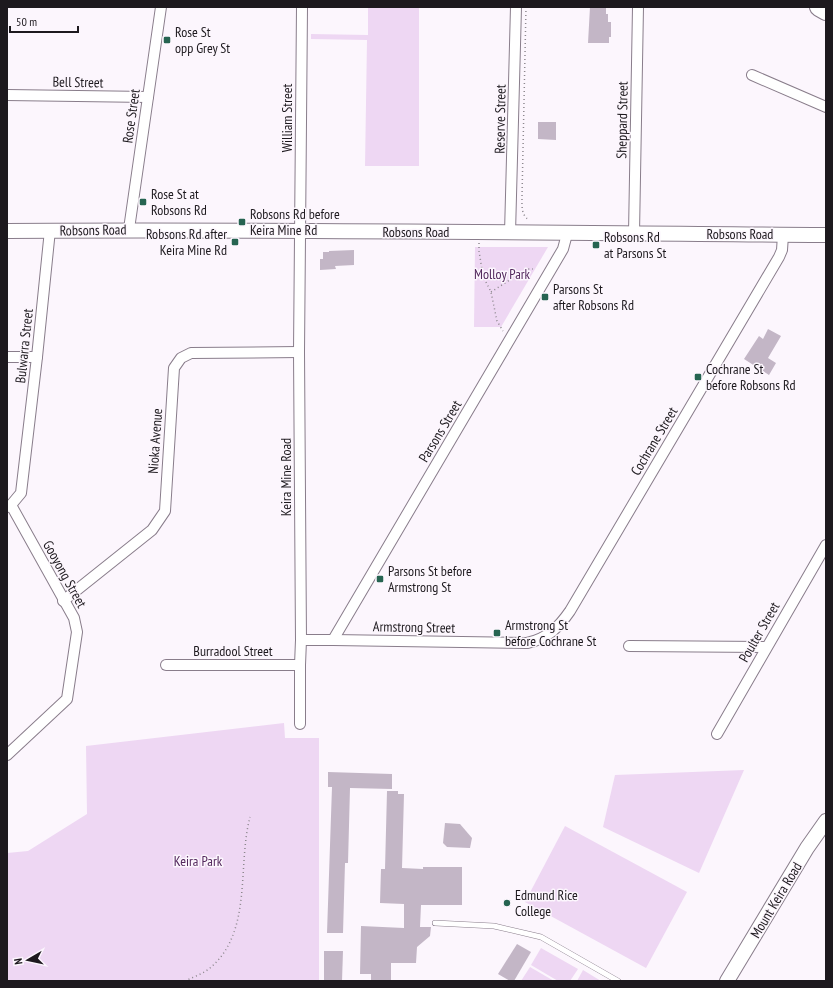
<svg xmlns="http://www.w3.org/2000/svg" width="833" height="988" viewBox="0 0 833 988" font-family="'PT Sans Narrow',sans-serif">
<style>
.green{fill:#eed7f3}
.building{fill:#c3b6c6}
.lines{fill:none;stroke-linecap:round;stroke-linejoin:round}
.lane-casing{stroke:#897d8b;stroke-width:6}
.street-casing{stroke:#897d8b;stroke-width:12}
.secondary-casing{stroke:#897d8b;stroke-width:16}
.highway-casing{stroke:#897d8b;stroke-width:20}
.path{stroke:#8d888e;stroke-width:1.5;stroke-dasharray:1 3;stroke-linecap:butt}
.lane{stroke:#fff;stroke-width:5}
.street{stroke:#fff;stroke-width:10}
.secondary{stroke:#fff;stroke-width:14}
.highway{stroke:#fff;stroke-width:18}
.poi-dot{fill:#266451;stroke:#fcf6fd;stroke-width:1.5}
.labels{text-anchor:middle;stroke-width:3;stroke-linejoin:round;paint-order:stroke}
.poi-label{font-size:14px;fill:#1d191e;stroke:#fcf6fd;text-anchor:start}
.street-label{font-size:14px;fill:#1d191e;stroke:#fcf6fd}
.park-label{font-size:14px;fill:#53285d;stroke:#fcf6fd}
</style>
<rect width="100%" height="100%" fill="#fcf6fd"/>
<g class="green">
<path d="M368,7H419V166H365L367,40L311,39V34L368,35Z"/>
<path d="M475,247H548L501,327H474Z"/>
<path d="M284,723L285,738H319V981H7V853L28,851L87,814L86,746Z"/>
<path d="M744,770L699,873L603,827L615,775Z"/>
<path d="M565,826L687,892L646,968L525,902Z"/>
<path d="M541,948L578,969L570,981H558L531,965Z"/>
<path d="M530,967L554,981H521Z"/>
<path d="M583,970L601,981H577Z"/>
</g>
<g class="building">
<path d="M590,7H606V14H608V22H611V37H609V43H588Z"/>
<path d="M538,122H556V140L538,139Z"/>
<path d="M354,250V265L335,266L336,269L320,270V259H323V252H329V251Z"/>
<path d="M768,329L781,336L768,358L776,363L769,375L744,359L759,336L763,339Z"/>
<path d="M328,772L392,774V789L350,788L348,863H345L343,933H327L332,787H328Z"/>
<path d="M387,791H398V794H404L402,868L423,869V867H462V905H421L420,927H431L430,936L417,947L416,963H391V981H371V974H360L361,926L404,928V904L380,903L381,869H385Z"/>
<path d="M445,823L460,824L472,838L470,848L447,847L443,843Z"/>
<path d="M517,944L531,952L514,981H510L498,974Z"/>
<path d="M324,951H343L342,981H324Z"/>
</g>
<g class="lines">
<g class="lane-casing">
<path id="lane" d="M435,923L494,926L541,937L618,981"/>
</g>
<g class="street-casing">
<g id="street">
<path d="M752,75L826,107"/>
<path d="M7,95L148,97"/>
<path d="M129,229L161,7"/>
<path d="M510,233L516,7"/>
<path d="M634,233L638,7"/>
<path d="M7,357H37"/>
<path d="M7,507L11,505L21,493L37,357L50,230"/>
<path d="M63,601L152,530L165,511L174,368L181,358L191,353L299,352"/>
<path d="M301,640H333L527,643C547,639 559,627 570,611L779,257L782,250L783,235"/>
<path d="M333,640L563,249L567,234"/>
<path d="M629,646L766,647"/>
<path d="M166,665H300"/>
<path d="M300,724V665L301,640L299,352L302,7"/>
<path d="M717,734L826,545"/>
<path d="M7,755L67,699L77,632L74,618L11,505"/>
</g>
</g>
<g class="secondary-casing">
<g id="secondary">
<path d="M7,231C280,229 553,233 826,235"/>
<path d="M727,981L807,848L826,821"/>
</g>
</g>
<g class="highway-casing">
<path id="highway" d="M819,7L826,11"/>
</g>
<g class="path">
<path d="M526,7L522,197C522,206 521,215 529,220"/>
<path d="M479,243V251L483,276L491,292L497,321L503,331"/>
<path d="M491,292L527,269H533"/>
<path d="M185,981C193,977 203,974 210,968C253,932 237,866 250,817"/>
</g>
<use href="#lane" class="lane"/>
<use href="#street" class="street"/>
<use href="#secondary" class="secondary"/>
<use href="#highway" class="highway"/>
</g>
<g class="poi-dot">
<rect x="163" y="36" width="8" height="8" rx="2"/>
<rect x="139" y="198" width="8" height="8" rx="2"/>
<rect x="238" y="218" width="8" height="8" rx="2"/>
<rect x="231" y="238" width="8" height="8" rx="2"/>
<rect x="592" y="241" width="8" height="8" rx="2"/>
<rect x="541" y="293" width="8" height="8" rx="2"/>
<rect x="694" y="373" width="8" height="8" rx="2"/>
<rect x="376" y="575" width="8" height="8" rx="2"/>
<rect x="493" y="629" width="8" height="8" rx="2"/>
<circle cx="507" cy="903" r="4"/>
</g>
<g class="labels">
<g class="poi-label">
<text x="175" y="37">Rose St<tspan x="175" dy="16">opp Grey St</tspan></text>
<text x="151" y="199">Rose St at<tspan x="151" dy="16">Robsons Rd</tspan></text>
<text x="250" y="219">Robsons Rd before<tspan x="250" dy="16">Keira Mine Rd</tspan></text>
<text x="227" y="239" text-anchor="end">Robsons Rd after<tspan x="227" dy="16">Keira Mine Rd</tspan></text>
<text x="604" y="242">Robsons Rd<tspan x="604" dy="16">at Parsons St</tspan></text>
<text x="553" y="294">Parsons St<tspan x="553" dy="16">after Robsons Rd</tspan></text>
<text x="706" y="374">Cochrane St<tspan x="706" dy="16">before Robsons Rd</tspan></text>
<text x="388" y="576">Parsons St before<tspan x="388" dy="16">Armstrong St</tspan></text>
<text x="505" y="630">Armstrong St<tspan x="505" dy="16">before Cochrane St</tspan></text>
<text x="515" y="900">Edmund Rice<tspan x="515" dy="16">College</tspan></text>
</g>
<g class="street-label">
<text transform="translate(78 82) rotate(1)" y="5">Bell Street</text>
<text transform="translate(131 116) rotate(-82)" y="5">Rose Street</text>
<text transform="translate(287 118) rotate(-90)" y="5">William Street</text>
<text transform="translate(500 119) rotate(-89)" y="5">Reserve Street</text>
<text transform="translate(622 120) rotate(-89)" y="5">Sheppard Street</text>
<text transform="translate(93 230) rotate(-1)" y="5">Robsons Road</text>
<text x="416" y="237">Robsons Road</text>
<text x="740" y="239">Robsons Road</text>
<text transform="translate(24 346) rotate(-84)" y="5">Bulwarra Street</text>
<text transform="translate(440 431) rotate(-59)" y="5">Parsons Street</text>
<text transform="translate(155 441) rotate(-86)" y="5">Nioka Avenue</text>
<text transform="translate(654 441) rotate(-59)" y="5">Cochrane Street</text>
<text transform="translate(286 477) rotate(-90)" y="5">Keira Mine Road</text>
<text transform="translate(65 574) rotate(61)" y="5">Gooyong Street</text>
<text transform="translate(414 627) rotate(1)" y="5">Armstrong Street</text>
<text transform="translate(759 632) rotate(-60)" y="5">Poulter Street</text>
<text x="233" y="656">Burradool Street</text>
<text transform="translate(776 900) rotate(-59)" y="5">Mount Keira Road</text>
</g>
<g class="park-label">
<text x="502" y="279">Molloy Park</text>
<text x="198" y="866">Keira Park</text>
</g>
</g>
<rect width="833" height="988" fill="none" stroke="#1d191e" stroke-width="16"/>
<g transform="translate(28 960) rotate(261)" stroke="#fcf6fd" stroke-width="3" paint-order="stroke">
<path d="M0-3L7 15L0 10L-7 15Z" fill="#1d191e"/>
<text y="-6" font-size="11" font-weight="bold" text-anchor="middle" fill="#1d191e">N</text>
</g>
<path d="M10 26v6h68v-6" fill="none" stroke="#1d191e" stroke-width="2"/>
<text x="16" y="26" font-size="12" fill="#1d191e" stroke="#fcf6fd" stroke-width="3" paint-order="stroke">50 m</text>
</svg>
